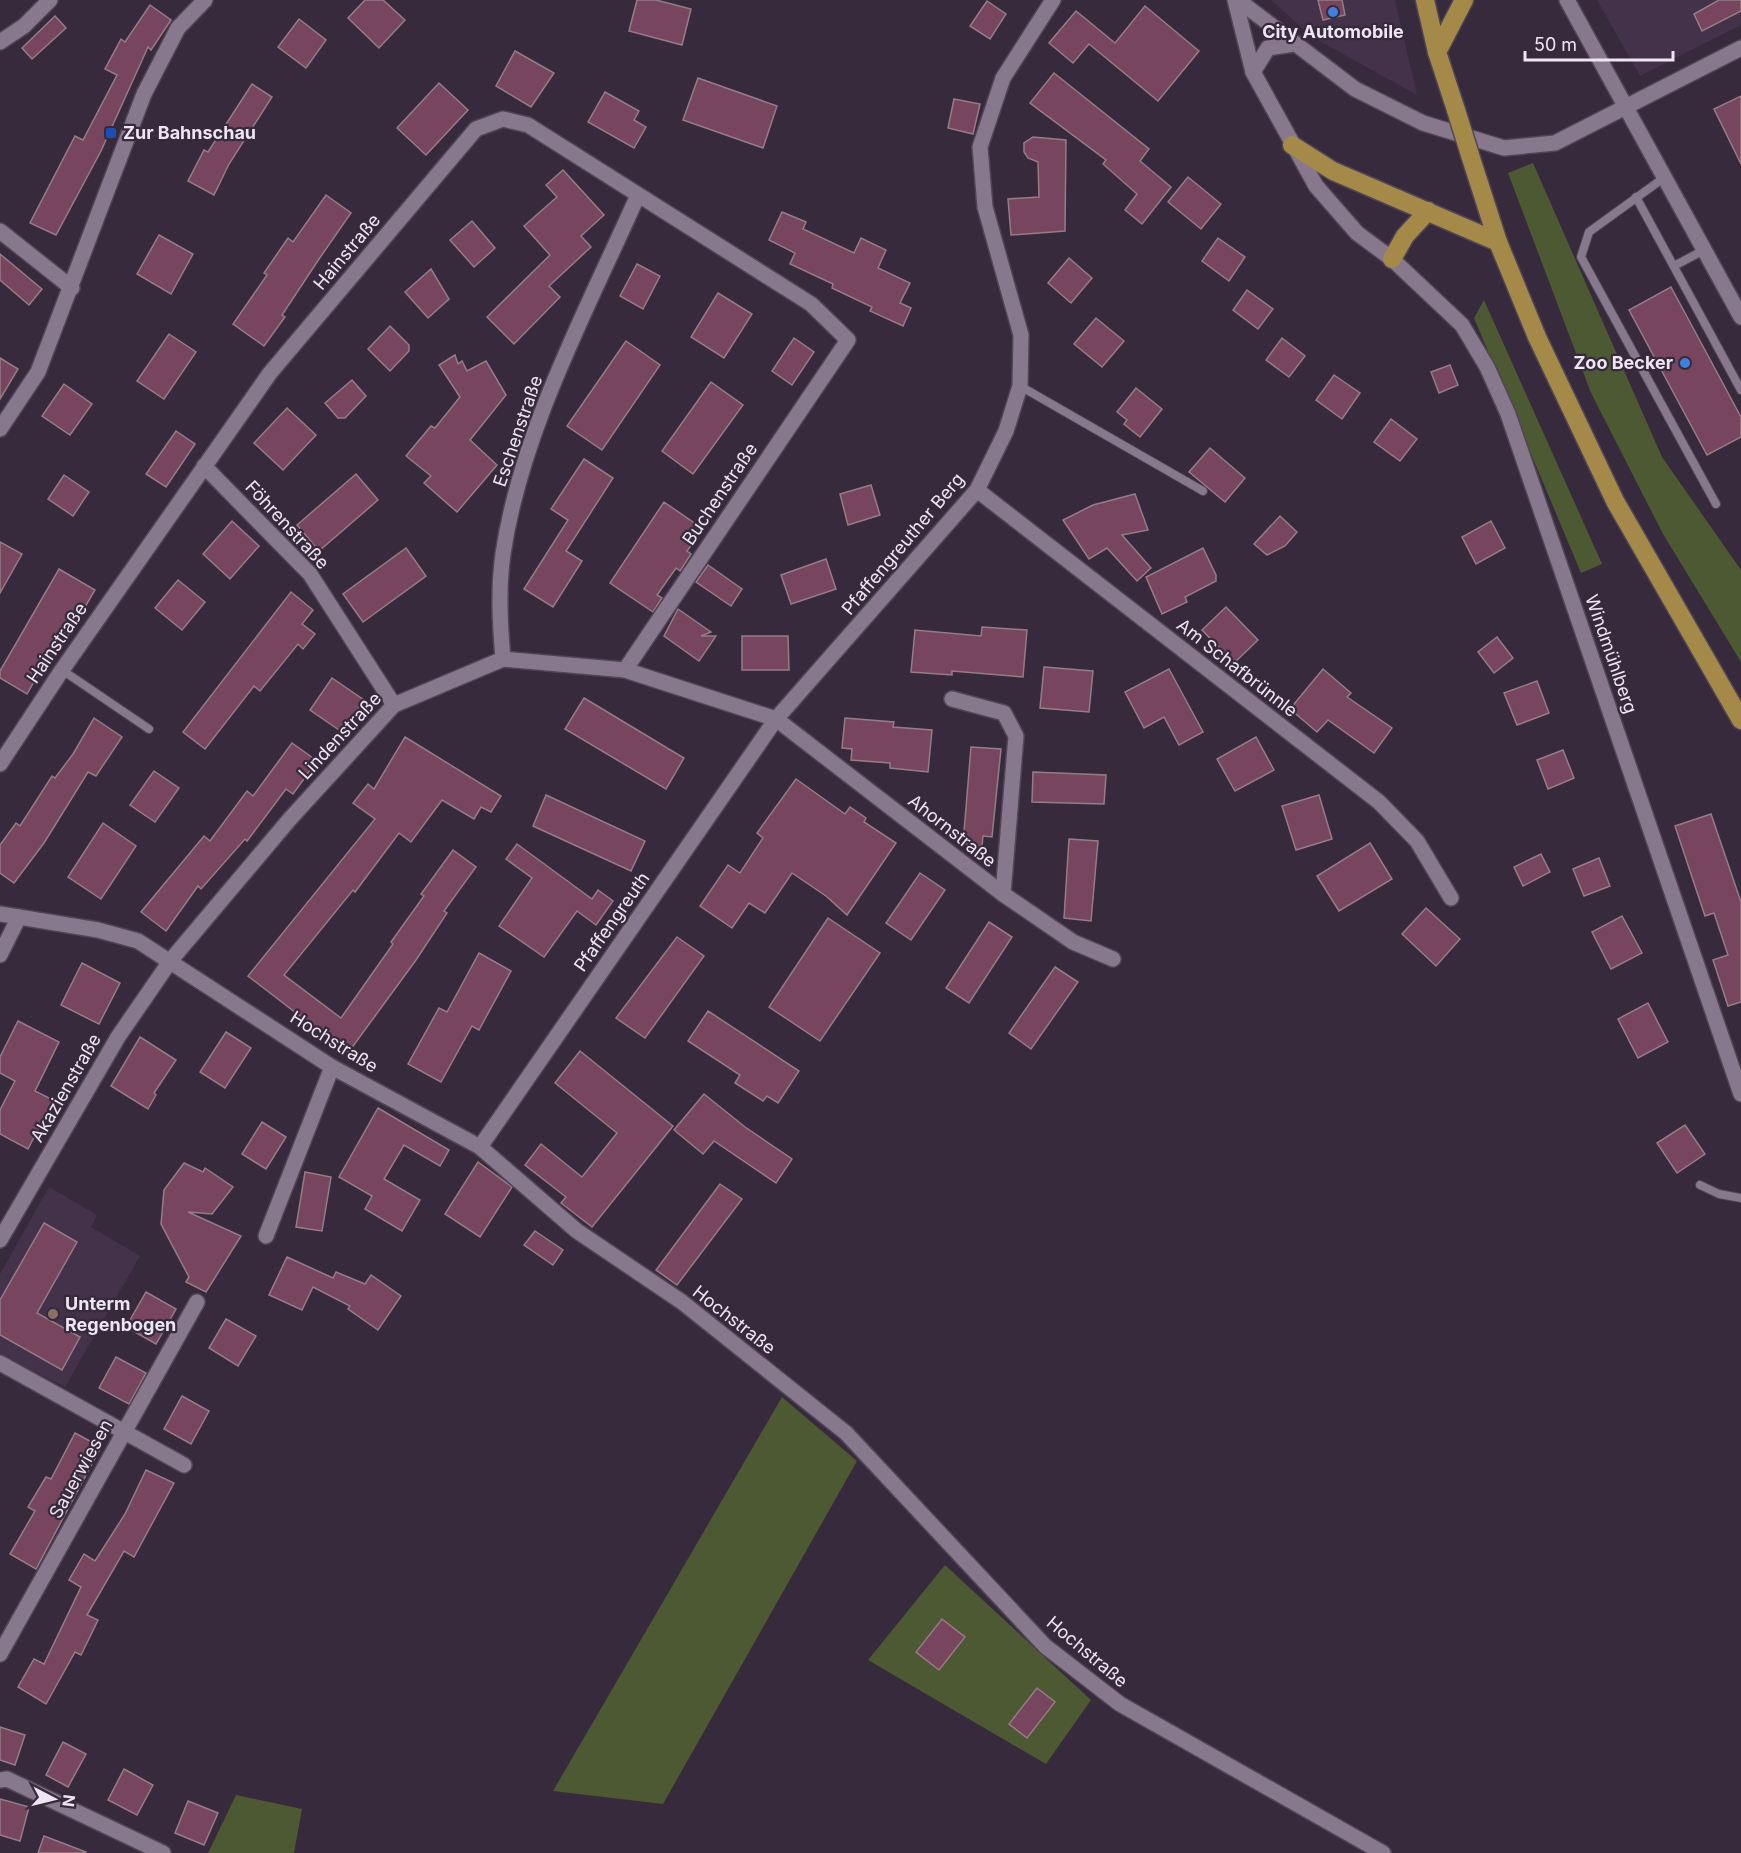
<svg xmlns="http://www.w3.org/2000/svg" width="1741" height="1853" viewBox="0 0 1741 1853" font-family="Inter,sans-serif">
<style>
.built{fill:#433249}
.green{fill:#4c5932}
.building{fill:#77455d;stroke:#967c87;stroke-width:1.5}
.lines{fill:none;stroke-linecap:round;stroke-linejoin:round}
.service-casing{stroke:#504554;stroke-width:10}
.minor-casing{stroke:#504554;stroke-width:18}
.primary-casing{stroke:#504554;stroke-width:21}
.service{stroke:#87788e;stroke-width:8}
.minor{stroke:#87788e;stroke-width:15}
.primary{stroke:#a48949;stroke-width:18}
.primary-bridge-casing{stroke:#504554;stroke-width:21;stroke-linecap:butt}
.primary-bridge{stroke:#a48949;stroke-width:18}
.shop-dot{fill:#3f7fe0;stroke:#362a3c;stroke-width:2}
.transit-dot{fill:#1a4fb4;stroke:#362a3c;stroke-width:2}
.education-dot{fill:#8d6e63;stroke:#362a3c;stroke-width:2}
.labels{text-anchor:middle;stroke-width:4.5;stroke-linejoin:round;paint-order:stroke}
.poi-label{font-size:18px;font-weight:bold;fill:#eee6f2;stroke:#362a3c;text-anchor:start}
.street-label{font-size:18px;fill:#eee6f2;stroke:#362a3c}
</style>
<rect width="100%" height="100%" fill="#362a3c"/>
<g class="built">
<path d="M1271,0H1395L1417,95L1312,37Z"/>
<path d="M1597,0H1741V25L1640,76Z"/>
<path d="M49,1187L97,1215L91,1227L140,1256L65,1387L0,1354V1274Z"/>
</g>
<g class="green">
<path d="M1533,163L1662,457L1741,570V662L1663,534L1591,393L1508,173Z"/>
<path d="M1484,300L1602,564L1581,573L1474,318Z"/>
<path d="M782,1397L857,1461L663,1804L553,1791Z"/>
<path d="M945,1565L1091,1700L1046,1764L868,1660Z"/>
<path d="M236,1795L302,1809L294,1853H208Z"/>
</g>
<g class="building">
<path d="M365,0H383L405,20L379,48L348,18Z"/>
<path d="M637,0H656L691,9L682,45L629,31Z"/>
<path d="M1318,0H1342L1345,15L1323,20Z"/>
<path d="M1719,0H1741V11L1702,31L1694,14Z"/>
<path d="M987,1L1006,14L990,39L970,26Z"/>
<path d="M150,5L171,20L151,50L148,47L101,151L56,235L30,223L75,136L83,140L117,75L105,69L121,39L125,42Z"/>
<path d="M1145,6L1199,51L1158,101L1089,44L1073,63L1049,43L1076,11L1115,43Z"/>
<path d="M55,16L66,28L32,59L22,48Z"/>
<path d="M299,19L326,40L306,68L278,47Z"/>
<path d="M515,51L554,73L531,107L496,86Z"/>
<path d="M1054,73L1149,149L1140,161L1171,187L1142,224L1125,210L1137,194L1103,164L1106,160L1030,103Z"/>
<path d="M698,78L777,106L763,148L683,120Z"/>
<path d="M439,83L468,110L426,155L397,128Z"/>
<path d="M252,84L272,97L229,164L214,195L188,181L204,150L208,152Z"/>
<path d="M605,92L639,111L634,120L646,127L634,148L588,122Z"/>
<path d="M1741,96V164L1714,109Z"/>
<path d="M954,99L980,104L973,134L948,128Z"/>
<path d="M1033,137L1066,140L1065,231L1011,235L1008,199L1039,197L1038,162L1028,158L1024,152V143Z"/>
<path d="M563,170L604,215L581,236L591,247L549,286L560,297L514,344L487,317L550,255L524,226L557,197L546,185Z"/>
<path d="M1188,177L1221,204L1201,229L1168,202Z"/>
<path d="M326,195L351,213L319,259L282,315L285,317L264,346L233,324L267,275L264,273L288,238L293,242Z"/>
<path d="M782,212L806,222L803,229L854,253L861,238L886,250L878,268L910,283L900,303L911,308L903,326L870,311L872,307L832,288L833,284L790,264L795,253L769,240Z"/>
<path d="M472,221L495,248L474,267L450,240Z"/>
<path d="M159,235L193,254L171,294L137,274Z"/>
<path d="M1218,238L1245,257L1229,281L1202,261Z"/>
<path d="M0,254L42,289L29,305L0,280Z"/>
<path d="M1069,258L1092,278L1071,303L1048,283Z"/>
<path d="M637,264L660,276L643,309L620,296Z"/>
<path d="M431,269L449,299L428,318L405,292Z"/>
<path d="M1671,287L1741,417V437L1707,455L1629,310Z"/>
<path d="M1247,290L1273,309L1258,329L1233,310Z"/>
<path d="M718,293L752,314L724,358L691,337Z"/>
<path d="M1096,318L1124,341L1102,367L1074,344Z"/>
<path d="M390,326L409,345V351L390,371L368,349Z"/>
<path d="M169,334L196,352L164,399L137,381Z"/>
<path d="M794,338L814,352L792,385L772,371Z"/>
<path d="M1282,338L1305,356L1289,377L1266,360Z"/>
<path d="M626,341L660,365L602,450L567,426Z"/>
<path d="M455,355L458,364L462,361L467,371L486,361L506,395L470,440L497,465L457,512L424,483L431,476L406,456L431,426L435,428L460,397L439,365Z"/>
<path d="M0,358L18,369L0,399Z"/>
<path d="M1450,365L1458,385L1439,393L1431,372Z"/>
<path d="M1334,375L1360,393L1342,419L1316,400Z"/>
<path d="M352,380L366,396L345,418H338L325,403Z"/>
<path d="M711,382L743,405L693,474L662,451Z"/>
<path d="M64,384L92,404L70,435L42,416Z"/>
<path d="M1136,388L1162,409L1140,437L1124,424L1127,420L1117,412Z"/>
<path d="M287,408L316,435L283,470L254,443Z"/>
<path d="M1391,419L1417,439L1400,461L1374,442Z"/>
<path d="M176,431L195,444L166,487L146,474Z"/>
<path d="M1210,448L1245,478L1225,502L1189,472Z"/>
<path d="M584,459L613,478L566,551L582,561L553,607L524,589L568,520L551,509Z"/>
<path d="M356,474L378,500L319,551L297,525Z"/>
<path d="M64,475L89,492L73,516L48,499Z"/>
<path d="M871,485L880,515L848,525L840,494Z"/>
<path d="M1135,494L1148,530L1122,535L1151,568L1137,581L1107,548L1089,559L1063,520L1093,505Z"/>
<path d="M664,502L703,529L687,551L691,554L680,571L676,568L657,595L662,598L653,612L610,583Z"/>
<path d="M1280,516L1297,532L1285,546L1267,555L1254,544Z"/>
<path d="M232,521L259,546L230,579L203,554Z"/>
<path d="M1491,521L1505,548L1476,564L1462,537Z"/>
<path d="M0,542L22,554L0,593Z"/>
<path d="M406,548L426,576L363,622L343,594Z"/>
<path d="M1203,548L1216,575V581L1185,597L1187,602L1162,614L1146,577Z"/>
<path d="M826,559L836,589L791,604L781,575Z"/>
<path d="M708,565L742,589L731,606L696,582Z"/>
<path d="M59,569L95,590L61,648L55,645L27,694L0,678V671Z"/>
<path d="M178,580L205,602L182,630L155,608Z"/>
<path d="M291,592L313,610L302,624L315,634L303,649L298,644L260,691L254,686L205,749L183,732Z"/>
<path d="M1226,607L1258,640L1234,663L1202,630Z"/>
<path d="M678,609L711,632L701,636H716L699,661L664,636Z"/>
<path d="M982,627L1027,630L1023,677L952,671V675L911,672L915,630L981,636Z"/>
<path d="M742,636H788L789,670H742Z"/>
<path d="M1497,637L1513,658L1494,673L1478,652Z"/>
<path d="M1044,667L1093,671L1089,712L1040,708Z"/>
<path d="M1169,669L1203,732L1179,745L1164,717L1144,728L1125,692Z"/>
<path d="M1323,669L1351,693L1347,697L1392,728L1374,753L1328,720L1317,732L1290,709Z"/>
<path d="M332,678L364,700L342,732L310,710Z"/>
<path d="M1537,681L1549,713L1517,725L1504,693Z"/>
<path d="M584,698L684,758L666,789L565,729Z"/>
<path d="M94,718L122,737L96,776L88,772L44,843L14,883L0,873V845L16,823L20,826L52,776L55,778L73,754Z"/>
<path d="M845,718L894,722L893,727L932,730L928,772L890,768V763L851,760L852,749L842,748Z"/>
<path d="M405,737L501,796L491,812L481,807L474,819L442,800L411,842L399,833L355,892L353,890L284,975L341,1018L393,944L391,942L424,896L421,894L453,850L476,867L444,911L447,913L416,960L348,1053L248,976L375,819L353,803L368,784L374,789Z"/>
<path d="M1256,737L1274,770L1235,791L1217,759Z"/>
<path d="M292,743L317,761L293,794L286,789L247,841L245,839L201,889L198,886L166,931L141,912L204,836L210,841L247,791L253,796Z"/>
<path d="M971,747L1001,749L992,837L983,836L982,846L963,844Z"/>
<path d="M1563,750L1574,778L1548,789L1537,760Z"/>
<path d="M154,771L179,788L155,822L130,805Z"/>
<path d="M1033,772L1106,775L1104,804L1032,802Z"/>
<path d="M796,779L845,814L850,807L866,818L864,822L896,843L847,915L826,896L792,873L765,913L749,903L732,928L700,906L728,865L740,873L763,838L757,833Z"/>
<path d="M546,795L645,841L631,871L533,826Z"/>
<path d="M1319,795L1332,839L1296,850L1282,806Z"/>
<path d="M1711,814L1741,902V1002L1728,1006L1713,960L1728,955L1714,913L1705,916L1675,826Z"/>
<path d="M103,823L136,846L101,899L68,877Z"/>
<path d="M1069,839L1098,841L1091,921L1064,918Z"/>
<path d="M1370,843L1392,879L1339,911L1317,876Z"/>
<path d="M517,844L592,899L598,890L613,901L596,925L577,911L544,957L499,926L532,878L506,859Z"/>
<path d="M1541,854L1550,872L1523,886L1514,867Z"/>
<path d="M1599,858L1610,886L1584,896L1573,869Z"/>
<path d="M920,873L945,890L911,940L886,923Z"/>
<path d="M1426,908L1460,939L1436,966L1402,934Z"/>
<path d="M1622,916L1642,953L1611,969L1592,932Z"/>
<path d="M828,918L880,953L820,1041L769,1007Z"/>
<path d="M989,922L1012,937L969,1003L946,988Z"/>
<path d="M677,937L704,956L645,1038L616,1018Z"/>
<path d="M479,953L511,971L479,1030L472,1026L441,1082L408,1064L439,1008L447,1012Z"/>
<path d="M82,963L120,983L99,1024L61,1005Z"/>
<path d="M1055,967L1078,982L1031,1049L1009,1033Z"/>
<path d="M1648,1003L1668,1042L1638,1058L1618,1019Z"/>
<path d="M708,1011L799,1071L778,1103L767,1096L763,1101L735,1083L740,1075L688,1041Z"/>
<path d="M18,1021L59,1042L35,1091L53,1100L28,1149L0,1134V1110L15,1081L0,1073V1057Z"/>
<path d="M226,1032L251,1048L225,1088L200,1072Z"/>
<path d="M140,1037L176,1060L154,1093L156,1095L148,1109L111,1086Z"/>
<path d="M580,1051L673,1126L592,1227L561,1203L566,1197L525,1165L541,1144L582,1177L617,1133L555,1083Z"/>
<path d="M704,1094L745,1127L792,1159L776,1183L714,1141L703,1154L674,1130Z"/>
<path d="M378,1108L449,1150L440,1166L404,1145L384,1179L420,1200L402,1231L365,1209L372,1196L339,1177Z"/>
<path d="M262,1122L286,1137L266,1169L242,1154Z"/>
<path d="M1685,1125L1705,1154L1677,1173L1657,1143Z"/>
<path d="M478,1162L512,1187L480,1237L445,1214Z"/>
<path d="M184,1163L203,1172L205,1168L233,1187L212,1214L188,1212L241,1236L206,1292L186,1282L189,1277L161,1224L164,1190Z"/>
<path d="M305,1172L331,1177L322,1231L296,1227Z"/>
<path d="M720,1184L742,1199L677,1285L656,1270Z"/>
<path d="M44,1223L77,1242L37,1313L80,1337L62,1370L0,1335V1300Z"/>
<path d="M535,1231L563,1250L553,1265L524,1245Z"/>
<path d="M287,1257L333,1278L336,1272L365,1284L371,1275L401,1296L378,1330L348,1309L350,1306L313,1287L302,1310L269,1295Z"/>
<path d="M146,1292L176,1309L156,1344L126,1327Z"/>
<path d="M226,1319L256,1336L238,1366L209,1348Z"/>
<path d="M116,1357L146,1373L129,1404L99,1388Z"/>
<path d="M182,1396L209,1411L191,1444L164,1429Z"/>
<path d="M75,1433L101,1447L36,1569L10,1554L35,1511L28,1507L46,1477L51,1479Z"/>
<path d="M146,1470L174,1483L134,1557L124,1551L87,1615L98,1620L81,1655L75,1652L46,1704L18,1687L34,1659L44,1664L81,1587L69,1580L84,1554L95,1561L125,1514Z"/>
<path d="M942,1619L965,1637L939,1670L916,1652Z"/>
<path d="M1037,1688L1055,1702L1027,1738L1009,1724Z"/>
<path d="M0,1727L25,1735L15,1765L0,1760Z"/>
<path d="M63,1742L86,1754L68,1787L46,1775Z"/>
<path d="M124,1769L153,1785L137,1815L108,1800Z"/>
<path d="M0,1799L29,1807L20,1841L0,1835Z"/>
<path d="M188,1801L218,1813L204,1845L175,1833Z"/>
<path d="M44,1836L86,1852V1853H38Z"/>
</g>
<g class="lines">
<g class="service-casing">
<g id="service">
<path d="M1665,177L1589,232L1581,257L1716,504"/>
<path d="M1636,197L1741,390"/>
<path d="M1674,266L1704,250"/>
<path d="M1020,386L1203,491"/>
<path d="M62,670L149,729"/>
<path d="M1700,1185L1719,1194L1741,1198"/>
</g>
</g>
<g class="minor-casing">
<g id="minor">
<path d="M1235,0L1253,72L1316,186L1357,233L1392,259L1462,325L1487,367L1508,414L1741,1094"/>
<path d="M1238,0L1355,89L1423,123L1504,148L1555,143L1741,48"/>
<path d="M1567,0L1741,317"/>
<path d="M0,42L24,26L50,0"/>
<path d="M1253,72L1268,48L1294,44"/>
<path d="M0,231L72,288"/>
<path d="M0,429L38,372L144,94L178,28L205,0"/>
<path d="M204,466L310,574L394,705"/>
<path d="M977,490L1379,802L1417,841L1451,898"/>
<path d="M503,659C500,624 498,589 503,554C521,431 588,308 638,195"/>
<path d="M952,699L1004,713L1016,736L1003,894"/>
<path d="M0,764L62,670L270,373L476,129L503,119L528,125L811,304L848,340L625,670"/>
<path d="M0,914L98,930L138,941L332,1067L480,1147L577,1231L682,1302L846,1433L1045,1646L1120,1704L1383,1853"/>
<path d="M0,955L19,917"/>
<path d="M480,1147L776,719L977,490L1006,431L1020,386L1021,335L985,207L980,147L1003,78L1053,0"/>
<path d="M266,1236L332,1067"/>
<path d="M0,1240L118,1037L171,960L289,820L394,705L503,659L625,670L776,719L1003,894L1073,942L1113,959"/>
<path d="M0,1363L184,1465"/>
<path d="M0,1654L197,1302"/>
<path d="M0,1780L7,1779L163,1853"/>
</g>
</g>
<g class="primary-casing">
<g id="primary">
<path d="M1425,0L1437,52L1456,110"/>
<path d="M1437,52L1464,0"/>
<path d="M1292,145L1333,171L1498,242"/>
<path d="M1470,155L1498,242L1537,337L1615,501L1741,720"/>
<path d="M1392,259L1405,236L1428,211"/>
</g>
</g>
<use href="#service" class="service"/>
<use href="#minor" class="minor"/>
<use href="#primary" class="primary"/>
<g class="primary-bridge-casing">
<path id="primary-bridge" d="M1456,110L1470,155"/>
</g>
<use href="#primary-bridge" class="primary-bridge"/>
</g>
<g class="shop-dot">
<circle cx="1333" cy="12" r="6"/>
<circle cx="1685" cy="363" r="6"/>
</g>
<rect class="transit-dot" x="105" y="127" width="12" height="12" rx="3"/>
<circle class="education-dot" cx="53" cy="1314" r="6"/>
<g class="labels">
<g class="poi-label">
<text x="1333" y="38" text-anchor="middle">City Automobile</text>
<text x="123" y="139">Zur Bahnschau</text>
<text x="1673" y="369" text-anchor="end">Zoo Becker</text>
<text x="65" y="1310">Unterm<tspan x="65" dy="21">Regenbogen</tspan></text>
</g>
<g class="street-label">
<text transform="translate(347 252) rotate(-50)" y="6">Hainstraße</text>
<text transform="translate(518 431) rotate(-71)" y="6">Eschenstraße</text>
<text transform="translate(720 494) rotate(-56)" y="6">Buchenstraße</text>
<text transform="translate(287 525) rotate(47)" y="6">Föhrenstraße</text>
<text transform="translate(903 544) rotate(-50)" y="6">Pfaffengreuther Berg</text>
<text transform="translate(57 643) rotate(-56)" y="6">Hainstraße</text>
<text transform="translate(1611 654) rotate(71)" y="6">Windmühlberg</text>
<text transform="translate(1237 668) rotate(38)" y="6">Am Schafbrünnle</text>
<text transform="translate(340 736) rotate(-47)" y="6">Lindenstraße</text>
<text transform="translate(952 831) rotate(38)" y="6">Ahornstraße</text>
<text transform="translate(612 922) rotate(-55)" y="6">Pfaffengreuth</text>
<text transform="translate(334 1042) rotate(32)" y="6">Hochstraße</text>
<text transform="translate(66 1088) rotate(-60)" y="6">Akazienstraße</text>
<text transform="translate(734 1320) rotate(38)" y="6">Hochstraße</text>
<text transform="translate(81 1469) rotate(-61)" y="6">Sauerwiesen</text>
<text transform="translate(1087 1652) rotate(40)" y="6">Hochstraße</text>
</g>
</g>
<g transform="translate(54 1799) rotate(97)" stroke="#362a3c" stroke-width="4.5" paint-order="stroke">
<path d="M0-4.5L10 22L0 15L-10 22Z" fill="#eee6f2"/>
<text y="-9" font-size="16" font-weight="bold" text-anchor="middle" fill="#eee6f2">N</text>
</g>
<path d="M1525 51v9h148v-9" fill="none" stroke="#eee6f2" stroke-width="3"/>
<text x="1534" y="51" font-size="18" fill="#eee6f2" stroke="#362a3c" stroke-width="4.5" paint-order="stroke">50 m</text>
</svg>
